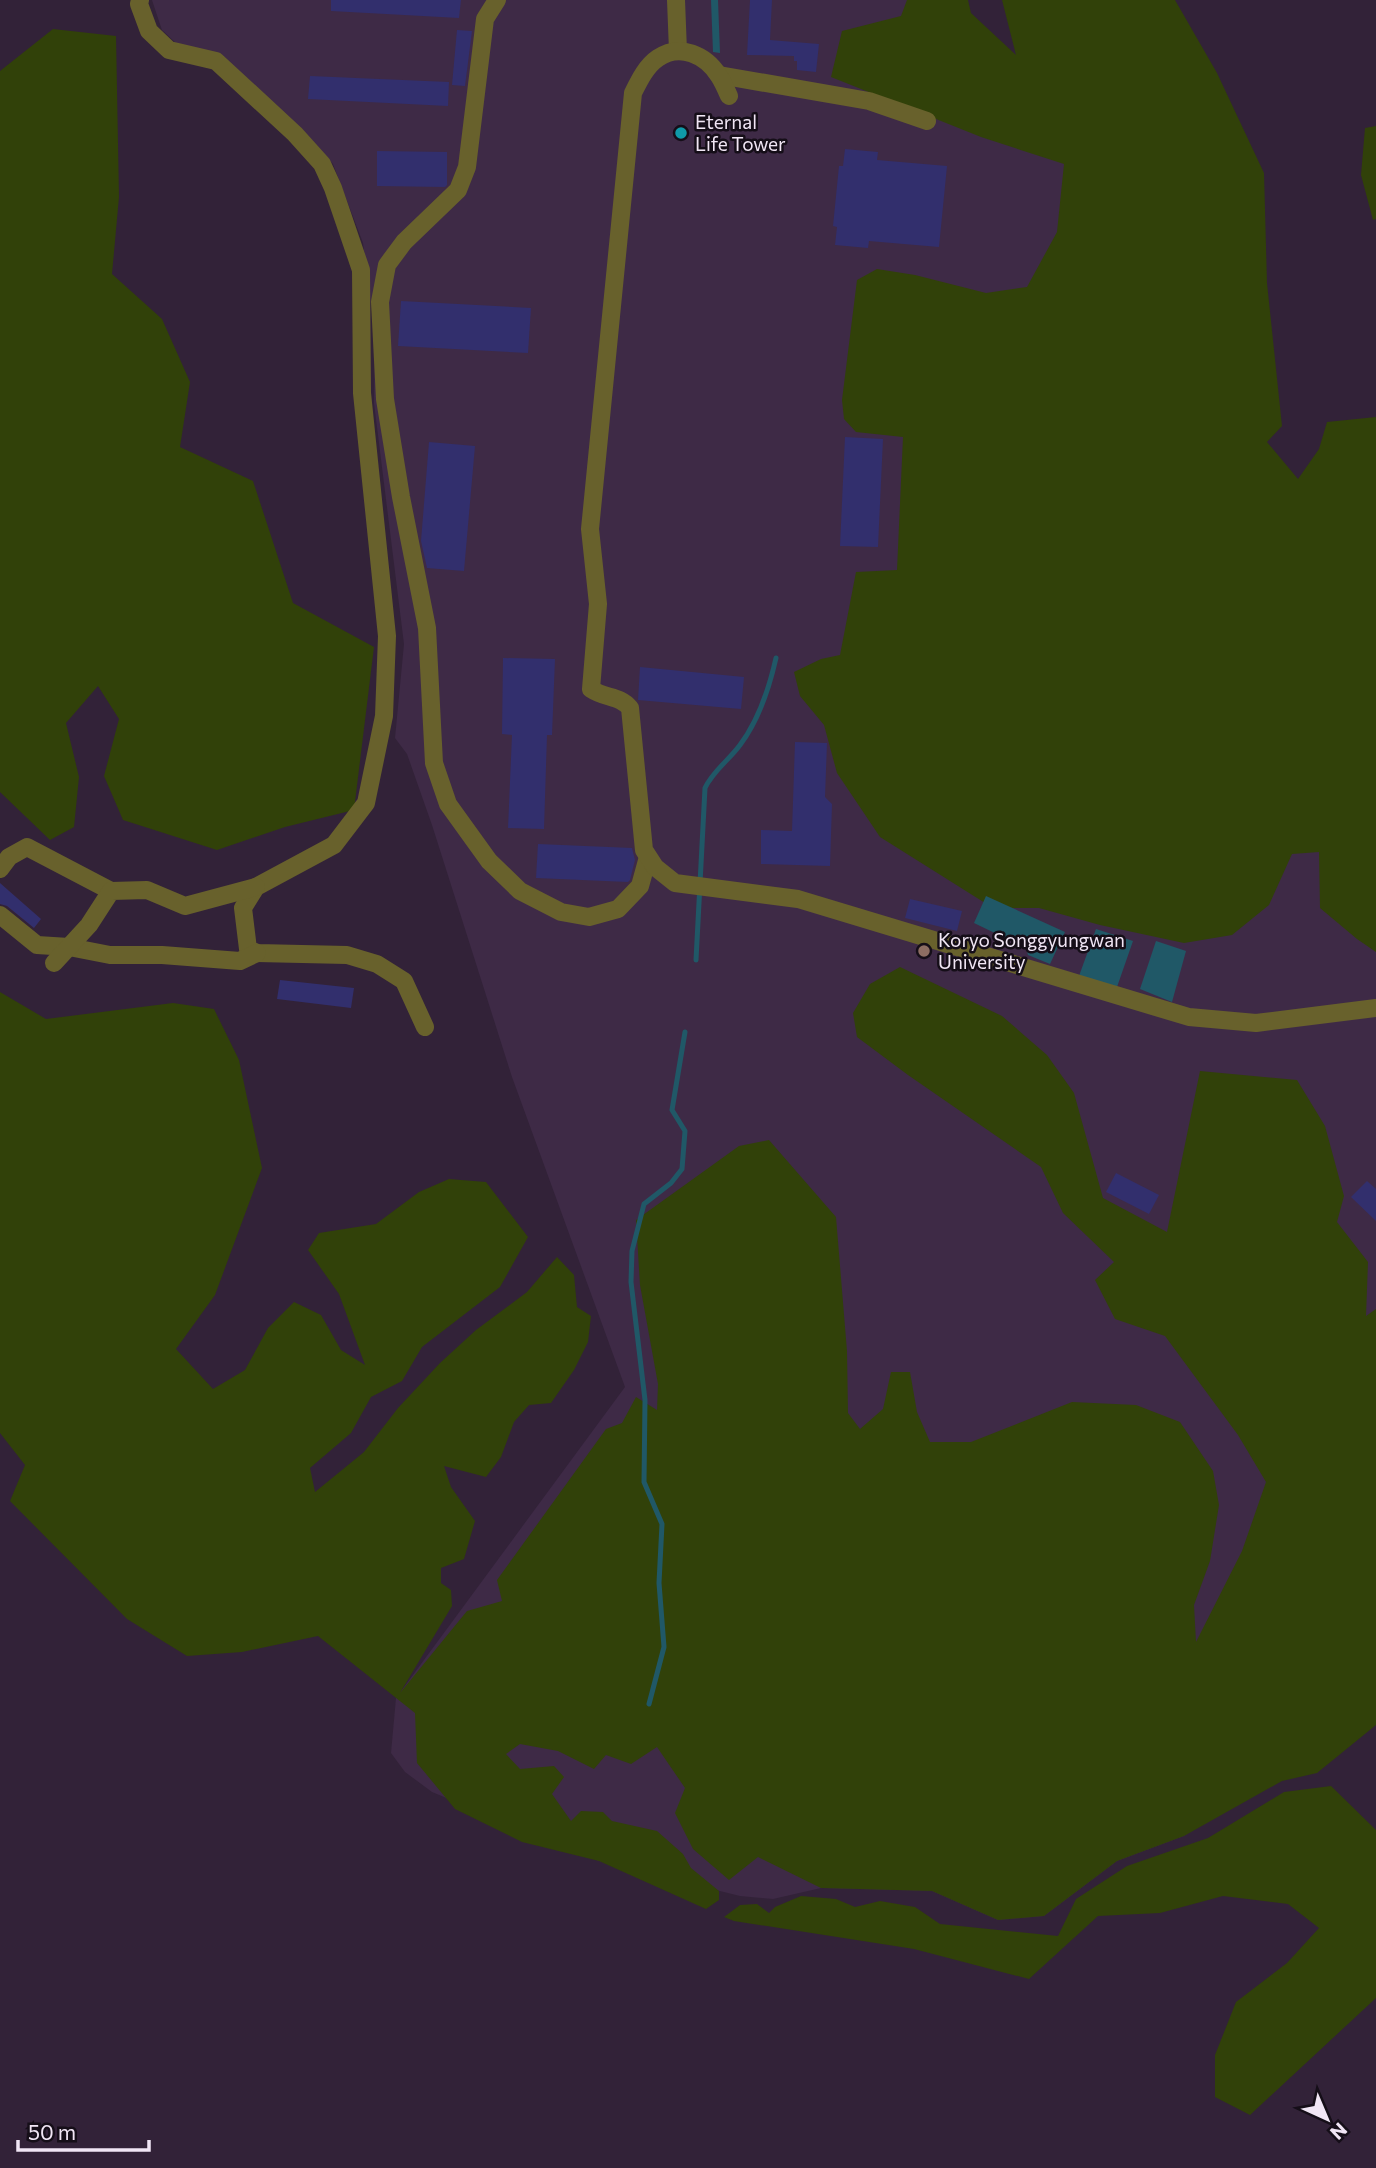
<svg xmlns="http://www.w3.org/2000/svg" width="1376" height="2168" viewBox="0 0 1376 2168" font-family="Commissioner,sans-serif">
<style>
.built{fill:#3e2a46}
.green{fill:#314109}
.water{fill:#205867}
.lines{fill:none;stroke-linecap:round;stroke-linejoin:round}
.stream{stroke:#205867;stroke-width:5}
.building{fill:#322f6d}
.minor{stroke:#68612c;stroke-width:18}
.culture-dot{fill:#0f9aa8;stroke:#150e18;stroke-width:2.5}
.education-dot{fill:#8d6e63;stroke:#150e18;stroke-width:2.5}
.labels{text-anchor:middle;stroke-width:5;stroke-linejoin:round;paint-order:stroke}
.poi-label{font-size:19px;fill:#f1e6f5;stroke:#150e18;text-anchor:start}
</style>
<rect width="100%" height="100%" fill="#322238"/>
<path class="built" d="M152,0H940L1085,148L1376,733V1701L1184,1836L1117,1861L1044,1916L998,1920L932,1891L821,1888L773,1899L740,1896L599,1861L432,1792L405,1772L391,1753L396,1698L625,1387L512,1077L432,825L407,754L395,738L404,644L374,403L375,335L363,243L333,164L303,130L221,56L177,44L162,30Z"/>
<g class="green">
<path d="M907,0H968L971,13L1016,55L1002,0H1175L1217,73L1264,173L1267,283L1282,426L1267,442L1298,479L1319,449L1327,422L1376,417V952L1357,939L1320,908L1319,852L1292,854L1269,905L1232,935L1184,943L1100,925L1039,908H993L880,837L837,773L824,725L800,696L794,672L821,659L840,655L856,572L897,570L903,437L856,432L844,419L842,400L857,280L877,269L915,275L986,293L1027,287L1057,232L1064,164L981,137L831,77L842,31L901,16Z"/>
<path d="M53,29L116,36L119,197L112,274L162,319L190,382L180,447L253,481L293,603L374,647L354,810L285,827L217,850L123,820L104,776L119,719L98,686L66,723L79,777L74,827L50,840L0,792V71Z"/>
<path d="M1376,126V219L1373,220L1361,175L1365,128Z"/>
<path d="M900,967L1002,1016L1047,1055L1074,1093L1103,1198L1167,1232L1200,1071L1297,1080L1325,1126L1344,1196L1337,1222L1368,1262L1366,1316L1376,1309V1725L1317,1773L1282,1781L1184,1836L1117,1861L1044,1916L998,1920L932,1891L821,1888L758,1857L729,1880L693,1849L675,1813L685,1788L657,1747L631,1764L606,1755L594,1769L558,1751L520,1744L506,1754L520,1769L554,1766L564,1777L552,1794L571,1821L581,1811L603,1812L612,1821L657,1831L683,1854L691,1868L719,1891V1900L706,1909L599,1861L522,1842L455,1809L417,1763L415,1713L318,1636L242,1652L187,1656L127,1619L10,1501L25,1465L0,1433V992L46,1019L173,1003L214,1009L239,1060L262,1168L215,1295L176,1349L213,1389L245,1370L268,1328L294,1302L321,1315L341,1350L365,1365L339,1294L308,1250L319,1233L376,1224L419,1192L449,1179L486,1182L528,1237L500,1287L422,1347L402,1381L371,1397L351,1433L310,1468L315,1492L364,1452L398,1408L440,1363L476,1330L527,1292L557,1257L574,1275L577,1307L591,1316L588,1342L574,1370L551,1403L529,1405L514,1422L501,1457L486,1477L444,1466L451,1487L475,1521L464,1559L441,1568V1583L451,1590L452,1606L400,1693L467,1611L502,1601L497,1580L606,1429L622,1423L636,1397L657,1410L658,1384L640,1285L636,1220L739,1146L769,1140L836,1217L847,1351L848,1413L860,1429L883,1409L891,1372H910L917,1412L930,1442H971L1072,1402L1136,1405L1180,1422L1213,1471L1219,1505L1210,1561L1194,1605L1196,1642L1242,1551L1266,1482L1238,1435L1165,1336L1115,1319L1095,1280L1114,1262L1063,1213L1041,1167L908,1075L857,1037L853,1013L870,984Z"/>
<path d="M1331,1786L1376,1830V1998L1250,2115L1215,2097V2055L1236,2002L1287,1963L1319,1928L1288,1904L1223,1896L1160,1913L1098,1916L1029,1979L914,1949L734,1921L724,1917L740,1905L757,1904L769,1913L775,1907L801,1896L836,1899L855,1907L880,1901L915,1907L940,1924L1058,1936L1076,1899L1127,1866L1208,1838L1284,1792Z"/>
</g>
<g class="water">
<path d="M711,0H718L720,53L713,52Z"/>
<path d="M986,896L1065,932L1050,964L1028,955L1026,948L974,923Z"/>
<path d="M1096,929L1133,941L1117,987L1079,976Z"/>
<path d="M1156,941L1186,951L1172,1002L1140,989Z"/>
</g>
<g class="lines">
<g class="stream">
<path d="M696,960L705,788C713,771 729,760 740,745C759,720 769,689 776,658"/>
<path d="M649,1704L664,1647L659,1583L662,1524L644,1482L645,1400L631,1282L632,1251L644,1204L671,1183L682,1169L685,1131L672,1110L685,1032"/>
</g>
</g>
<g class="building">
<path d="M331,0H461L459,18L331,11Z"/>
<path d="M750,0H772L770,40L819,44L816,72L797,70V61H794V56L747,55Z"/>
<path d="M457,30L472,31L465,86L452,85Z"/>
<path d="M310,76L449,82L448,106L308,99Z"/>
<path d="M845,149L878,152L877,160L947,166L939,247L869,241L868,248L835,245L837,227L833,226L839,166H843Z"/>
<path d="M377,151L447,152V185L445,187L377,186Z"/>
<path d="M401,301L531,308L528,353L398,346Z"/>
<path d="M845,437L883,439L878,547L840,546Z"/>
<path d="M429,442L475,446L464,571L427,568L421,541Z"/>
<path d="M503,658L555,659L552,735H547L544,829L508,828L512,735L502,734Z"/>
<path d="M640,667L744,677L741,709L638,700Z"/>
<path d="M795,742L827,743L825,797L832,804L830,866L761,864V830L792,831Z"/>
<path d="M538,844L632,848L635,860L630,880L628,882L536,878Z"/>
<path d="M0,883L41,919L34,928L7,906L0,904Z"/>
<path d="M910,899L962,911L957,931L905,918Z"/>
<path d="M280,980L354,988L351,1008L277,999Z"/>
<path d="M1116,1173L1159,1195L1149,1214L1106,1192Z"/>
<path d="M1367,1181L1376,1189V1221L1351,1197Z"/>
</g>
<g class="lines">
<g class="minor">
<path d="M140,0L139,4L149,31L169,50L216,61L295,134L322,164L333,188L361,270L362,393L387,636L384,716L366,803L334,845L256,887L243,908L248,949L257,953L347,955L377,964L404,981L425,1027"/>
<path d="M497,0L485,19L467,167L458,190L404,242L387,265L380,302L385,399L401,497L427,628L434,763L448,804L489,861L520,891L561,912L589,917L618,909L640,886L648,857"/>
<path d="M676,0L678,51"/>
<path d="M719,75L869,101L927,121"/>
<path d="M729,96C726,89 723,82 719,76C706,55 680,43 658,58C646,66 639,81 633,93L590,529L598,604L591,689C606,699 619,695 630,708L644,850L655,867L675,883L798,899L1189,1017L1256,1023L1376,1008"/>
<path d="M0,869L9,857L27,847L111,891"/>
<path d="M0,915L37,945L69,947L110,955H162L240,961L257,953"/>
<path d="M54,963L89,925L111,891L147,890L185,906L256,887"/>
</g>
</g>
<circle class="culture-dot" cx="681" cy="133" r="7"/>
<circle class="education-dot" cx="924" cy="951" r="7"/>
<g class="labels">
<g class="poi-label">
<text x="695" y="129">Eternal<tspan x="695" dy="22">Life Tower</tspan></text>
<text x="938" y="947">Koryo Songgyungwan<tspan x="938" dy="22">University</tspan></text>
</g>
</g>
<g transform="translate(1327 2119) rotate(136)" stroke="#150e18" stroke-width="5" paint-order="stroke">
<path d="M0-5L12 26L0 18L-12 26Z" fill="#f1e6f5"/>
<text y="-10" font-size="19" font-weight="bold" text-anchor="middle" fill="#f1e6f5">N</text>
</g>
<path d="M18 2140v10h131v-10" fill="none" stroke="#f1e6f5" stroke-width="3.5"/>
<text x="28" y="2140" font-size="21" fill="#f1e6f5" stroke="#150e18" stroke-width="5" paint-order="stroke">50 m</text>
</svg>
